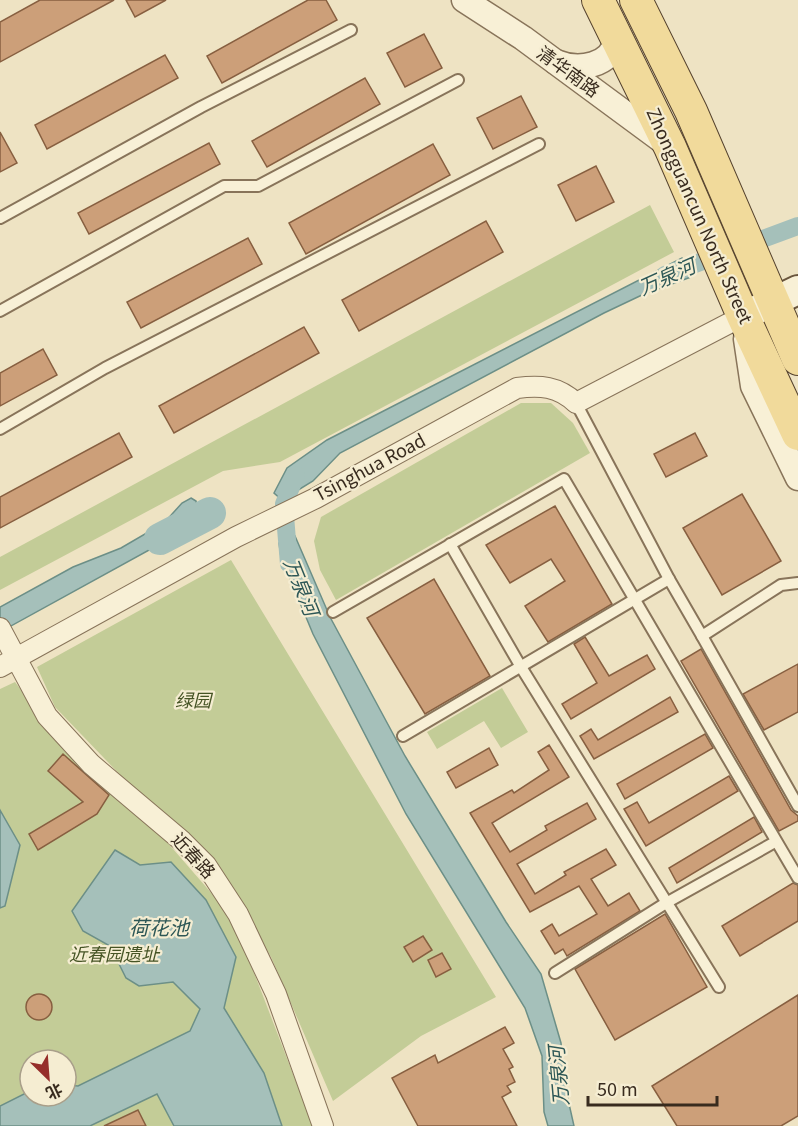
<svg xmlns="http://www.w3.org/2000/svg" width="798" height="1126" viewBox="0 0 798 1126" font-family="Georgia,'Noto Sans SC',serif">
<style>
.green{fill:#c3cc97;fill-rule:evenodd}
.water{fill:#a5c0ba;stroke:#6c8f87;stroke-width:1.5}
.lines{fill:none;stroke-linecap:round;stroke-linejoin:round}
.canal{stroke:#a5c0ba;stroke-width:18}
.river{stroke:#a5c0ba;stroke-width:32}
.building{fill:#cc9f79;stroke:#875f40;stroke-width:1.5}
.service-casing{stroke:#88745a;stroke-width:14}
.minor-casing{stroke:#88745a;stroke-width:22}
.tertiary-casing{stroke:#88745a;stroke-width:27}
.secondary-casing{stroke:#69553d;stroke-width:32}
.primary-casing{stroke:#55422e;stroke-width:34}
.service{stroke:#f8f0d6;stroke-width:10}
.minor{stroke:#f8f0d6;stroke-width:20}
.tertiary{stroke:#f8f0d6;stroke-width:24}
.secondary{stroke:#f8f0d6;stroke-width:28}
.primary{stroke:#f1da9b;stroke-width:32}
.labels{text-anchor:middle;stroke-width:4.5;stroke-linejoin:round;paint-order:stroke}
.street-label{font-size:18px;fill:#382b1e;stroke:#f5edd2}
.park-label{font-size:18px;font-style:italic;fill:#465425;stroke:#f5edd2}
.water-label{font-size:20px;font-style:italic;fill:#2d5756;stroke:#f5edd2}
</style>
<rect width="100%" height="100%" fill="#eee3c3"/>
<g class="green">
<path d="M650,205L674,252L280,462L223,471L0,590V557Z"/>
<path d="M521,403H551L573,423L590,453L336,600L320,570L314,541L321,517Z"/>
<path d="M231,560L496,997L421,1036L333,1101L271,957L212,858L128,783L55,707L37,667Z"/>
<path d="M15,682L65,747L154,827L233,918L313,1126H0V689ZM30,1060H66V1096H30Z"/>
<path d="M502,688L528,732L501,748L484,721L437,749L427,732Z"/>
</g>
<g class="water">
<path d="M682,258L691,277L644,294L604,313L340,453L313,481L282,500L274,493L287,468L327,440Z"/>
<path d="M191,498L196,501L200,522L0,632V607L73,567L121,548L164,523L182,503Z"/>
<path d="M295,536L330,617L405,756L506,922L541,974L561,1043L565,1086L574,1126H548L544,1112L542,1056L525,1008L406,814L313,634L281,557L279,543Z"/>
<path d="M0,810L20,845L5,906L0,908Z"/>
<path d="M115,850L140,865L171,862L206,900L236,957L224,1008L264,1073L282,1126H174L157,1094L90,1126H0V1106L30,1091V1096H66V1085L78,1086L190,1031L200,1009L173,982L139,986L126,978L110,946L83,931L72,911Z"/>
</g>
<g class="lines">
<g class="canal">
<path d="M665,275L798,226"/>
<path d="M289,564L284,504L296,475"/>
</g>
<path class="river" d="M160,539L210,513"/>
</g>
<g class="building">
<path d="M40,0H114L0,62V22Z"/>
<path d="M126,0H166L135,17Z"/>
<path d="M308,0H326L337,20L222,83L207,56Z"/>
<path d="M424,34L442,68L405,87L387,53Z"/>
<path d="M165,55L178,78L47,149L35,125Z"/>
<path d="M365,78L380,104L267,167L252,141Z"/>
<path d="M521,96L537,127L493,149L477,118Z"/>
<path d="M0,132L17,163L0,172Z"/>
<path d="M209,143L220,164L89,234L78,213Z"/>
<path d="M433,144L450,175L306,254L289,223Z"/>
<path d="M596,166L614,202L576,221L558,185Z"/>
<path d="M486,221L503,252L359,331L342,300Z"/>
<path d="M248,238L262,264L141,328L127,302Z"/>
<path d="M304,327L319,353L174,433L159,406Z"/>
<path d="M43,349L57,375L0,406V373Z"/>
<path d="M119,433L132,457L0,528V497Z"/>
<path d="M695,433L707,456L666,477L654,454Z"/>
<path d="M742,494L781,561L722,595L683,528Z"/>
<path d="M555,506L612,604L548,642L525,606L565,581L551,559L510,583L486,545Z"/>
<path d="M434,579L490,676L425,714L367,618Z"/>
<path d="M585,637L609,676L647,655L655,669L571,719L562,704L597,683L574,644Z"/>
<path d="M701,649L791,810L798,816V821L779,831L681,661Z"/>
<path d="M798,664V712L764,730L743,694Z"/>
<path d="M670,697L678,712L594,759L580,736L591,729L598,740Z"/>
<path d="M705,734L713,748L625,799L617,784Z"/>
<path d="M549,745L569,777L492,823L510,852L547,830L545,826L587,803L596,819L517,864L535,894L566,875L564,872L606,849L616,865L591,879L608,906L629,893L640,911L567,956L563,949L555,954L541,931L552,924L559,936L597,914L579,886L530,912L470,813L512,790L514,793L549,770L538,752Z"/>
<path d="M489,748L498,765L456,788L447,772Z"/>
<path d="M63,754L109,795L97,814L38,850L29,834L83,802L48,771Z"/>
<path d="M729,776L738,791L646,846L624,809L637,802L649,823Z"/>
<path d="M754,817L762,832L677,883L669,868Z"/>
<path d="M793,883L798,885V921L740,956L722,926Z"/>
<path d="M665,914L707,987L615,1040L575,969Z"/>
<path d="M423,936L432,950L413,962L404,947Z"/>
<path d="M442,953L451,969L436,977L428,960Z"/>
<circle cx="39" cy="1007" r="13"/>
<path d="M798,995V1116L781,1126H677L652,1086Z"/>
<path d="M505,1027L514,1043L503,1049L513,1067L509,1069L515,1082L507,1086L511,1092L502,1097L517,1126H418L392,1078L435,1055L438,1063Z"/>
<path d="M138,1110L146,1126H104Z"/>
</g>
<g class="lines">
<g class="service-casing">
<g id="service">
<path d="M0,218L201,107L351,30"/>
<path d="M0,311L224,186H258L458,80"/>
<path d="M576,403L669,579L702,636L781,585L798,583"/>
<path d="M0,429L105,368L539,144"/>
<path d="M450,544L521,667L719,987"/>
<path d="M333,612L564,479L798,878"/>
<path d="M702,636L798,806"/>
<path d="M403,736L669,579"/>
<path d="M555,973L666,903L775,842"/>
</g>
</g>
<g class="minor-casing">
<g id="minor">
<path d="M0,628L47,716L91,764L182,841L206,865L238,914L276,994L323,1126"/>
<path d="M0,667L236,537L316,498L517,388C540,385 558,386 576,403L743,316"/>
</g>
</g>
<g class="tertiary-casing">
<g id="tertiary">
<path d="M464,0L523,38L668,145"/>
<path d="M556,62C578,71 612,67 617,38"/>
<path d="M746,339L753,386L798,478"/>
</g>
</g>
<g class="secondary-casing">
<path id="secondary" d="M754,311L798,290"/>
</g>
<g class="primary-casing">
<g id="primary">
<path d="M598,0L670,147L743,316L798,434"/>
<path d="M636,0L691,111L798,359"/>
</g>
</g>
<use href="#service" class="service"/>
<use href="#minor" class="minor"/>
<use href="#tertiary" class="tertiary"/>
<use href="#secondary" class="secondary"/>
<use href="#primary" class="primary"/>
</g>
<g class="labels">
<g class="street-label">
<text transform="translate(568 72) rotate(36)" y="6">清华南路</text>
<text transform="translate(699 216) rotate(66)" y="6">Zhongguancun North Street</text>
<text transform="translate(370 468) rotate(-28)" y="6">Tsinghua Road</text>
<text transform="translate(193 856) rotate(47)" y="6">近春路</text>
</g>
<g class="park-label">
<text x="193" y="707">绿园</text>
<text x="114" y="961">近春园遗址</text>
</g>
<g class="water-label">
<text transform="translate(667 277) rotate(-24)" y="7">万泉河</text>
<text transform="translate(301 587) rotate(68)" y="7">万泉河</text>
<text x="159" y="935">荷花池</text>
<text transform="translate(559 1076) rotate(-95)" y="7">万泉河</text>
</g>
</g>
<g transform="translate(48 1078) rotate(155)"><circle r="28" fill="#f5edd2" stroke="#a99f8a" stroke-width="1.5"/>
<path d="M0-4.5L10 22L0 15L-10 22Z" fill="#962e2a"/>
<text y="-9" font-size="16" font-weight="bold" text-anchor="middle" fill="#382b1e">北</text>
</g>
<path d="M588 1096v9h129v-9" fill="none" stroke="#382b1e" stroke-width="3"/>
<text x="597" y="1096" font-size="18" fill="#382b1e" stroke="#f5edd2" stroke-width="4.5" paint-order="stroke">50 m</text>
</svg>
